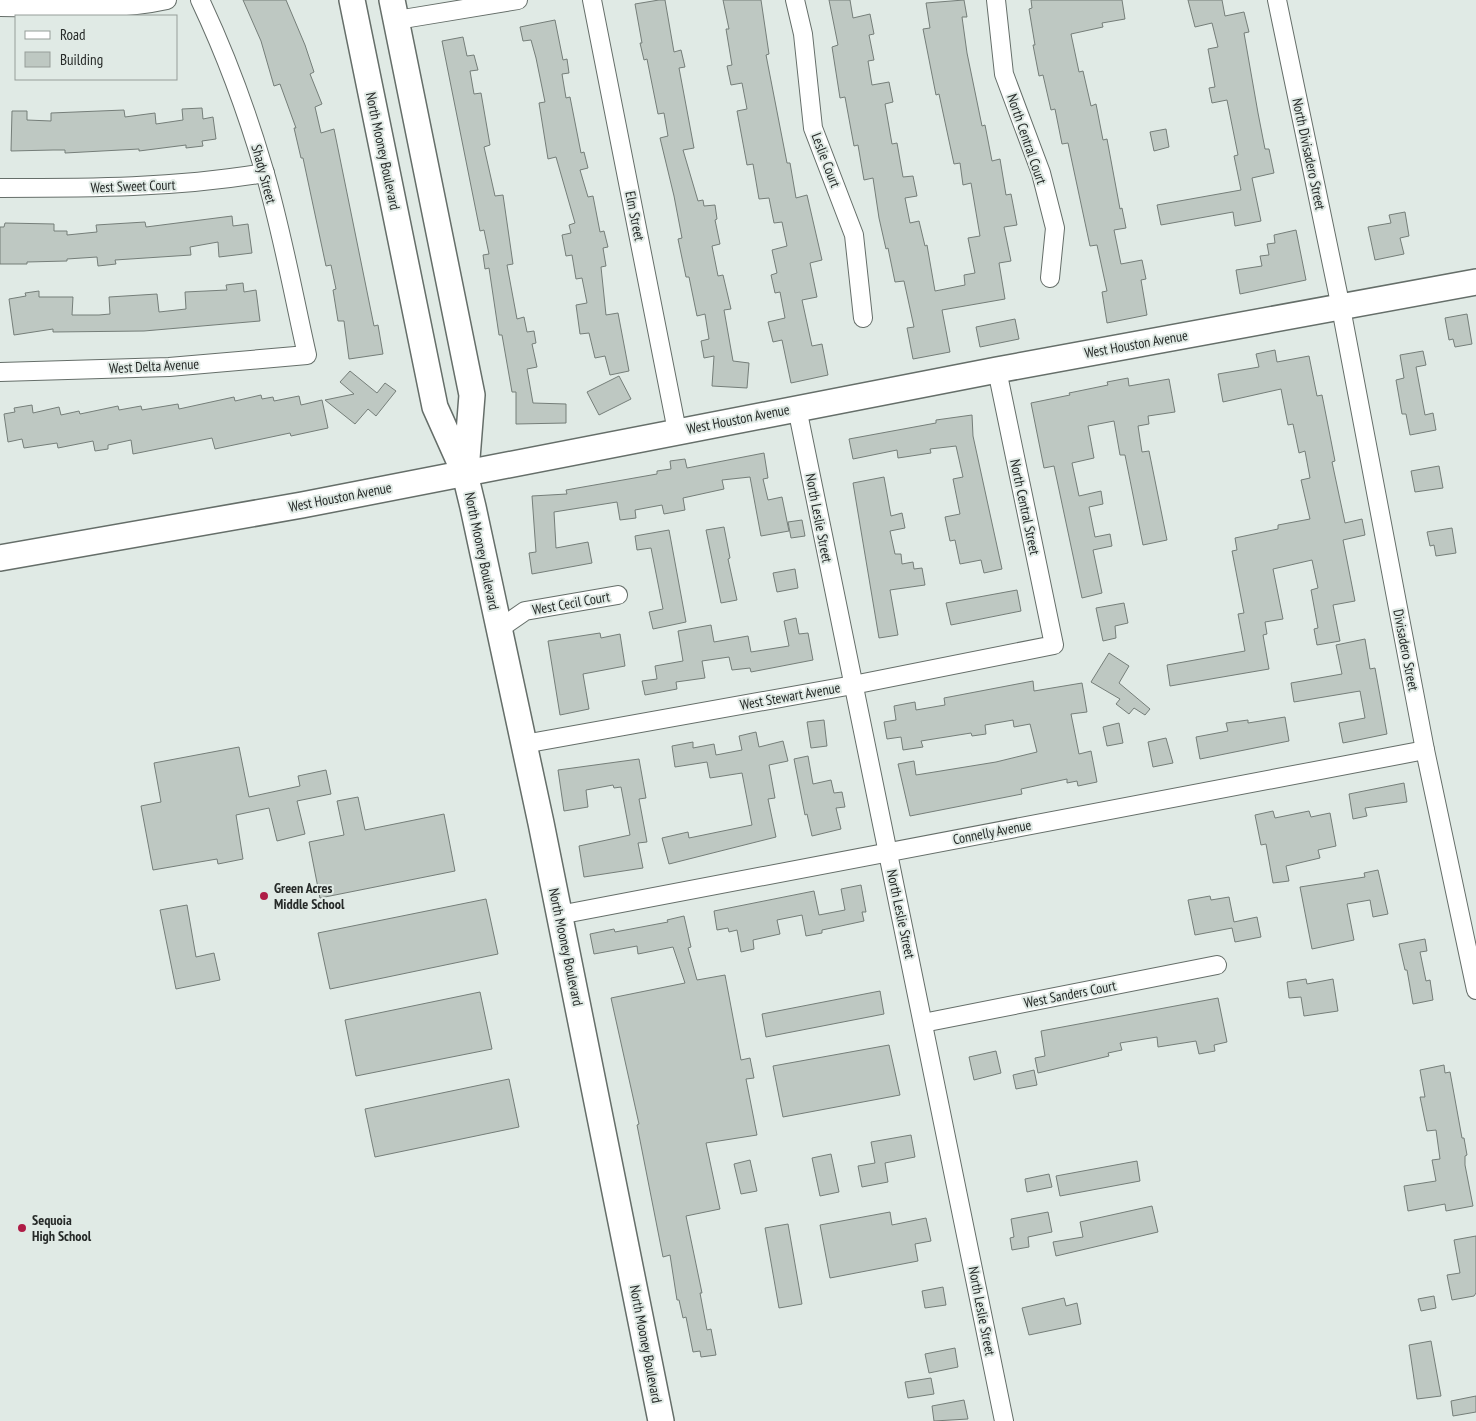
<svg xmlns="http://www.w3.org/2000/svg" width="1476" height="1421" viewBox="0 0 1476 1421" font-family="'PT Sans Narrow',sans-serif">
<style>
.building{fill:#bec8c2;stroke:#757e79}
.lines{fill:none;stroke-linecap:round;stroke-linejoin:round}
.street-casing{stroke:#656e69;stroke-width:20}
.secondary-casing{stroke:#656e69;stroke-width:28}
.street{stroke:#fff;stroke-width:18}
.secondary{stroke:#fff;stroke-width:25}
.poi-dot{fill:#af1c46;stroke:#e0eae5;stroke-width:2}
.labels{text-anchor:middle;stroke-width:4;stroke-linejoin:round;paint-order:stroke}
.street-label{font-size:14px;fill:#262a28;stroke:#e0eae5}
.poi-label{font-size:14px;font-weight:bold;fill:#262a28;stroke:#e0eae5;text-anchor:start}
</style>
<rect width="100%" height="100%" fill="#e0eae5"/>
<g class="building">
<path d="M243,0H286L305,45L314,72L310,74L322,104L315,107L321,133L334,129L374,326L378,325L383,354L349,359L344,321H338L333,290L336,289L331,265L326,266L303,158H301L294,128H296L280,84L274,86L261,41Z"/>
<path d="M659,0H665L674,52L681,50L685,67L679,68L694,148L683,150L698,201L703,200L704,206L715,205L717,219L715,220L720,244L712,246L718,276L723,275L731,309L724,310L733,361L749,363L747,388L712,386L714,356L704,358L701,341L709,339L705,314L697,316L689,277H686L678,239L682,238L674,196L660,138L668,136L664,113L658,114L647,59L644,60L640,43H642L635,4Z"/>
<path d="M723,0H761L769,54L766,55L787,163H790L796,198L807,195L822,260L810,263L817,297L802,300L812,346L822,344L828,375L791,383L782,340L773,342L768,322L785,318L780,292L775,293L771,275L777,273L772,250L787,246L782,222L774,223L769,198L759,199L753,164L747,165L737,111L747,109L742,83L731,85L727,66L732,65L726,29H729Z"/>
<path d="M829,0H850L853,18L870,14L874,34L869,35L874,60L868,61L872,85L889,82L893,102L885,104L892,144L897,143L903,177L913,176L917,196L905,198L910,223L919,221L925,246L927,245L935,291L965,285L964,275L975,273L968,238L980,236L971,183L963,185L960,163L954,164L939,94L936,95L923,29L930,28L926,3L964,0L967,17H962L967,53L982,126L985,125L992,161L1000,159L1006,195L1011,194L1017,225L1004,227L1011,261L999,263L1005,299L942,310L950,352L913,359L907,328L914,327L904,281L895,282L888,248L886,249L879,218L873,178L864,180L858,145L854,146L845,97L840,98L832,47L838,45Z"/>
<path d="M1031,0H1122L1125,19L1102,23L1103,27L1071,34L1079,72L1083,71L1091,106L1096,104L1103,140L1107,139L1120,209L1122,208L1126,228L1114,230L1121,264L1142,260L1146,279L1141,280L1147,315L1107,323L1102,292L1107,291L1097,245L1090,246L1068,143L1062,144L1055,109L1051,110L1043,75L1039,76L1033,45H1035L1029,9L1032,8Z"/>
<path d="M1188,0H1222L1225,16L1244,12L1249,32L1244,33L1258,113L1265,149H1269L1274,173L1252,178L1261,221L1235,226L1233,212L1161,225L1157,205L1241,190L1234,156L1238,155L1227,100L1212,103L1209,88L1215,87L1208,49L1218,47L1212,23L1195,27Z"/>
<path d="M555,20L563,60L567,59L569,73L562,74L566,98L570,97L581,153L584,152L588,168L580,170L588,197L593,196L600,232L604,231L608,247L603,248L606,266L601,267L606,315L618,313L629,371L610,375L605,356L595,358L589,333L580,334L576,305L587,303L582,278L576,279L572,255L566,256L562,235L571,233L569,225L575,223L556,157L548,159L539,103L545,102L536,58L531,40L523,41L520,27Z"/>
<path d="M463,37L467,56L474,55L478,70L470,71L474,94L481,93L490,145L484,147L495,196L503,195L513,264L507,265L517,319L524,317L527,332L534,331L536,343L532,344L537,367L527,369L533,403L566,404V423L516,424V392H512L502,335H499L489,268L485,269L483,255L489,254L484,230L480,231L442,41Z"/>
<path d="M202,108L203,119L213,117L216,139L202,141L203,146L186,148V145L139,151V149L65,153V150H53L11,151L12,111H27V120L51,121V113L124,110L125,117L155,113L156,124L183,120L182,109Z"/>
<path d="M1166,129L1169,147L1154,151L1150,132Z"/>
<path d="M1405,212L1409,236L1400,238L1404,254L1375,260L1368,227L1391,223L1389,215Z"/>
<path d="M232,216L233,226L248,224L252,253L219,257L218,242L190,247L191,255L115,260L116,264L98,266L97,257L67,259V261L27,262V264H0V227H4L5,223L54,224V231H67V235L97,232L96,225L145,222L146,227Z"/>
<path d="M1296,230L1306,280L1240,294L1236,270L1262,266L1260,256L1269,255L1267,244L1275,243L1274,235Z"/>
<path d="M243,283L244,292L256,290L260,321L144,331L53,332V329L14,335L9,299L26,296L25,293L39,291V297H73L72,315H99L110,314L109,297L157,294L159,312L186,309L185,292L227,290L226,285Z"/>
<path d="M1467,314L1472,344L1455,347L1453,339L1449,340L1445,318Z"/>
<path d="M1015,319L1019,339L980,347L976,327Z"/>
<path d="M1275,350L1277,362L1309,356L1317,396L1322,395L1335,461L1332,462L1345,523L1362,519L1365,535L1343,540L1355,601L1333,605L1340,641L1317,645L1314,629L1318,628L1311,590L1318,588L1312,560L1273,569L1283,619L1265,622L1267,634L1263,635L1269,669L1170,686L1167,665L1245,651L1238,614L1244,613L1232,551L1237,550L1235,538L1278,529V525L1310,519L1301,480L1310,478L1305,451L1299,453L1293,424L1288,425L1281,389L1223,402L1218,374L1259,367L1256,354Z"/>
<path d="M1423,351L1426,365L1416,367L1425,415L1433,413L1436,430L1410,435L1406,414H1402L1396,380L1404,378L1400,355Z"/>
<path d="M350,371L377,393L385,383L396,391L376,416L368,409L355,424L325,400L354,394L340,382Z"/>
<path d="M619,376L631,399L599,415L587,392Z"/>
<path d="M1128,378L1129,386L1169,379L1175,412L1148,416L1149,424L1138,426L1142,452L1149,451L1167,540L1143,545L1125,455H1120L1114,421L1088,426L1094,458L1072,463L1079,496L1101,491L1103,504L1089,507L1095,537L1110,534L1112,546L1093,550L1102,593L1082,598L1054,466L1044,468L1031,403L1070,395L1069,393L1108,385L1107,382Z"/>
<path d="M261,395L262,399L273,397L274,401L299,396L301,405L322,400L328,428L291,436L290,433L215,449L212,438L133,454L131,440L108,445V449L95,451L93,441L58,448L57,443L24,448L22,439L8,442L4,414L15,412L14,408L32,405L33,413L59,407L61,415L79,411L80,414L118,406L119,410L141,406L142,410L178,404L179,409L234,397L235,401Z"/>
<path d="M972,415L973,436L1002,569L984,573L981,560L960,564L955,540L950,541L945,517L960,514L953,479L963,477L956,446L930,449L931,453L898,458L897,450L853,459L849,439L936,423V420Z"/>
<path d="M764,453L768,478L763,479L768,500L782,497L789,531L761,536L750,477L722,480L724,489L683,498L685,510L664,514L662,505L635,510L636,518L620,520L617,502L554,512L556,548L588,542L592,563L532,574L529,553L536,552L532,496L567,494L566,490L657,474V471L671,469L670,461L685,459L687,468Z"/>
<path d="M1439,466L1443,488L1415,492L1411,471Z"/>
<path d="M884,477L891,516L902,513L905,528L890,531L895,554H901L902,564L913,562L914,569L922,568L925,585L890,590L898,635L879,638L853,483Z"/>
<path d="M802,520L805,536L791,538L788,522Z"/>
<path d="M724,527L730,558L728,559L737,600L721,603L706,530Z"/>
<path d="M1452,528L1456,553L1436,556L1434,545L1430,546L1427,532Z"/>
<path d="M669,530L686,622L653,629L649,612L663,609L651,548L637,550L635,536Z"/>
<path d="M795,569L798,588L777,592L773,573Z"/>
<path d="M1017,590L1021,611L951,625L946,603Z"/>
<path d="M1124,603L1128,623L1115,626L1116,638L1103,641L1096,608Z"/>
<path d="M796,618L799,634L808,633L813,660L751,672L750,668L732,670L729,657L702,661L705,678L676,682L677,689L645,695L642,681L657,679L655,666L683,661L678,631L711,625L714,642L748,636L751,652L789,646L784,621Z"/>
<path d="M600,633L601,638L620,634L625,666L583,674L589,709L560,715L548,641Z"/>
<path d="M1365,639L1370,669L1375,668L1387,734L1343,743L1339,723L1365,718L1360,691L1294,702L1291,683L1342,674L1336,645Z"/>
<path d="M1109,653L1129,666L1119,683L1150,709L1145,715L1134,708L1129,714L1116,704L1120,699L1091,682Z"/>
<path d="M1033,681L1034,691L1082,683L1087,712L1071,714L1079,754L1091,751L1097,782L1078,786L1077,781L1067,783V779L1021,789L1022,794L910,816L898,764L914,761L916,775L996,762L1037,752L1030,724L1014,727L1013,720L985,725L986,734L972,736L971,733L921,741L923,747L903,750L901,737L887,739L884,722L896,720L894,706L915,702L916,710L945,705L944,698Z"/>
<path d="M1285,717L1289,741L1200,759L1196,737L1228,731L1226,723L1248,720V723Z"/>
<path d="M824,720L827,746L811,748L807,722Z"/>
<path d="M1119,723L1123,743L1107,746L1103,727Z"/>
<path d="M756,732L759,747L783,741L788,761L769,765L775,798L768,799L776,837L669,864L662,838L688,832L689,838L752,825L742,773L710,778L707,762L675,767L672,746L693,742V748L714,744L716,755L742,750L739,736Z"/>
<path d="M1166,738L1173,763L1153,767L1148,742Z"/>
<path d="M239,747L249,797L300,786L298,776L326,770L331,794L297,801L305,834L277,841L269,808L236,815L243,859L218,864L217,859L153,870L141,806L161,802L154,763Z"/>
<path d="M808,756L813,784L831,780L834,793L842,792L845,807L836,808L841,829L812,836L807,814L805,815L794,759Z"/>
<path d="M639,759L646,798L639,799L647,842L638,843L643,868L584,877L579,846L630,835L621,787L614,788L613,785L586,790L588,807L564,811L558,770Z"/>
<path d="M1404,783L1407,802L1365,808L1367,816L1353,819L1349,794Z"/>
<path d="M358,797L365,830L444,814L455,871L320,898L309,842L344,835L337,801Z"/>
<path d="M1273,811L1275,818L1309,811L1311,817L1330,813L1336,846L1318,850L1320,858L1286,866L1289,881L1273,883L1266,844L1261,845L1255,815Z"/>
<path d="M1378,870L1388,914L1373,917L1370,900L1347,904L1354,940L1312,949L1300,887L1365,877L1364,873Z"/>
<path d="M861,885L866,912H862L864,921L822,930V933L806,936L802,915L777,920L780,934L753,940L754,949L741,952L737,930L729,932L728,928L717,930L714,911L814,891L819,915L845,910L841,889Z"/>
<path d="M1210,896L1211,900L1229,897L1234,922L1257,917L1261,937L1235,942L1232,928L1195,935L1188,900Z"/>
<path d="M486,899L498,954L330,989L318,933Z"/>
<path d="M187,905L196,957L214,953L220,980L176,989L160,910Z"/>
<path d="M684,916L691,947L688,948L697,980L725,975L741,1060L750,1058L754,1078L746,1079L757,1135L706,1143L720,1209L686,1216L702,1293H700L707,1330L711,1329L716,1355L701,1357L700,1351L693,1352L686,1317L683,1318L679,1300H677L670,1255L663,1257L637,1125L639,1124L611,998L685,983L673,947L638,954L637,946L594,954L590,934L614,929L615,932L668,922L667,920Z"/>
<path d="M1425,939L1427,951L1420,952L1426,981L1430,980L1433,1000L1413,1004L1407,970H1405L1399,944Z"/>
<path d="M1306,979L1307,984L1333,979L1338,1011L1304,1016L1301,997L1289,998L1287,982Z"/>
<path d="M880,991L884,1014L766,1037L762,1014Z"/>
<path d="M480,992L492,1049L356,1076L345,1020Z"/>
<path d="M1218,998L1227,1042L1214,1045L1215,1051L1199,1054L1196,1041L1158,1047L1157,1037L1120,1043L1122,1050L1108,1053L1109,1056L1038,1073L1035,1058L1045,1056L1041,1031Z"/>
<path d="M889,1045L900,1095L783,1117L773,1066Z"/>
<path d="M996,1051L1001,1073L974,1080L969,1057Z"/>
<path d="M1444,1065L1445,1073L1450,1072L1462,1138H1464L1467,1155L1465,1156V1165L1473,1206L1446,1211L1445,1204L1408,1211L1404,1186L1436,1181L1432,1160L1440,1159L1436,1130L1427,1131L1420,1097H1425L1420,1070Z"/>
<path d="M1034,1070L1037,1085L1016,1089L1013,1075Z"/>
<path d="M509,1079L519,1127L375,1157L365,1109Z"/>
<path d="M911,1135L915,1157L885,1163L888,1182L862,1187L858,1166L875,1163L871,1142Z"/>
<path d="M831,1154L839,1192L820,1196L812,1158Z"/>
<path d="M750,1160L757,1191L741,1194L734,1164Z"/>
<path d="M1137,1161L1140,1181L1060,1196L1056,1176Z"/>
<path d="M1049,1174L1052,1187L1027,1192L1025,1179Z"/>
<path d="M1152,1206L1158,1232L1056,1256L1053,1242L1083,1237L1080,1222Z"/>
<path d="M890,1212L892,1225L926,1218L931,1241L915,1244L918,1261L830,1278L820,1225Z"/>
<path d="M1048,1212L1052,1232L1028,1237L1029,1247L1012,1250L1010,1238L1014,1237L1011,1219Z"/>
<path d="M788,1224L802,1304L779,1308L765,1228Z"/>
<path d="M1476,1236V1293L1474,1296L1452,1300L1447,1275L1460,1273L1454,1240Z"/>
<path d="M943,1287L946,1305L925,1308L922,1291Z"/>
<path d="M1434,1296L1436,1308L1421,1311L1418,1299Z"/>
<path d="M1064,1298L1066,1306L1077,1303L1081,1324L1029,1335L1022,1308Z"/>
<path d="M1431,1341L1441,1396L1417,1399L1409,1345Z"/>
<path d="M955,1348L958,1367L929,1373L925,1354Z"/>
<path d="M931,1378L934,1394L908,1398L905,1382Z"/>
<path d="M1476,1396V1412L1453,1416L1451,1401Z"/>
<path d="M964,1400L968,1419L934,1421L932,1406Z"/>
</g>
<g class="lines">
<g class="street-casing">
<g id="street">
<path d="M592,0L677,431"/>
<path d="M795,0L803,34L813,128L854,235L863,318"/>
<path d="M996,0L1004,74L1041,173L1055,228L1050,278"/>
<path d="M1277,0L1341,308L1425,750L1476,990"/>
<path d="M0,7C55,7 113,12 167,0"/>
<path d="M397,20L518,0"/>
<path d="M0,188C89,188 177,188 265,173"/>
<path d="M0,372L169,367L307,355C293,293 282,231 264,170C247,112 226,55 200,0"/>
<path d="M797,408L1004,1421"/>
<path d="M499,629L525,611L618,595"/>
<path d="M524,744L853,685L1054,645L997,370"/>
<path d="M559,915L1425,750"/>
<path d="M923,1023L1217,965"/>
</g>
</g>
<g class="secondary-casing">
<g id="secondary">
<path d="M352,0L435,407L465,474L473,507L541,823L661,1421"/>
<path d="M392,0L472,395L466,471"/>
<path d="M0,558L302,505L997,370L1476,282"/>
</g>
</g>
<use href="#street" class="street"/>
<use href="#secondary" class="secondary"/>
</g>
<g class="poi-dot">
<circle cx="264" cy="896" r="5"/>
<circle cx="22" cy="1228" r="5"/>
</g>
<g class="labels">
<g class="street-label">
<text transform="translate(1027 139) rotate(71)" y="5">North Central Court</text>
<text transform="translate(383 151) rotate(78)" y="5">North Mooney Boulevard</text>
<text transform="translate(1309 154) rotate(78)" y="5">North Divisadero Street</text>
<text transform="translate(826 160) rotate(69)" y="5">Leslie Court</text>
<text transform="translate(264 174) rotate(75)" y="5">Shady Street</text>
<text transform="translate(133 186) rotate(-2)" y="5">West Sweet Court</text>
<text transform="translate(635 216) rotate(79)" y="5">Elm Street</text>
<text transform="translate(1136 344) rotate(-10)" y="5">West Houston Avenue</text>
<text transform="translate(154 366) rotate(-3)" y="5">West Delta Avenue</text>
<text transform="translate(738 419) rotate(-11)" y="5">West Houston Avenue</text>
<text transform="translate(340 497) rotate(-11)" y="5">West Houston Avenue</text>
<text transform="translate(1025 507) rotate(78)" y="5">North Central Street</text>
<text transform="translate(819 518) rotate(79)" y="5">North Leslie Street</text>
<text transform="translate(482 551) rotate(78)" y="5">North Mooney Boulevard</text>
<text transform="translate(571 603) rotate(-10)" y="5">West Cecil Court</text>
<text transform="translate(1406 650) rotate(79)" y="5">Divisadero Street</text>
<text transform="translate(790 696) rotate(-10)" y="5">West Stewart Avenue</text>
<text transform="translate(992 832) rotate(-11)" y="5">Connelly Avenue</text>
<text transform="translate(901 914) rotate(78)" y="5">North Leslie Street</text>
<text transform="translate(566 947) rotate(78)" y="5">North Mooney Boulevard</text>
<text transform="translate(1070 994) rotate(-11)" y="5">West Sanders Court</text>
<text transform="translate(982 1311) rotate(79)" y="5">North Leslie Street</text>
<text transform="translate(646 1344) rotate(79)" y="5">North Mooney Boulevard</text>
</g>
<g class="poi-label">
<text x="274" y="893">Green Acres<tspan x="274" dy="16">Middle School</tspan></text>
<text x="32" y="1225">Sequoia<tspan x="32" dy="16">High School</tspan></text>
</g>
</g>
<rect x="15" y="15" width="162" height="65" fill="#e0eae5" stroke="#969d99"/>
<rect x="25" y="31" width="25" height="8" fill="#ffffff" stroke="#969d99"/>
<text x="60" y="40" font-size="15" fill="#262a28">Road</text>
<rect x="25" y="52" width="25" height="15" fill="#bec8c2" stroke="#969d99"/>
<text x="60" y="65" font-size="15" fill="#262a28">Building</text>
</svg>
